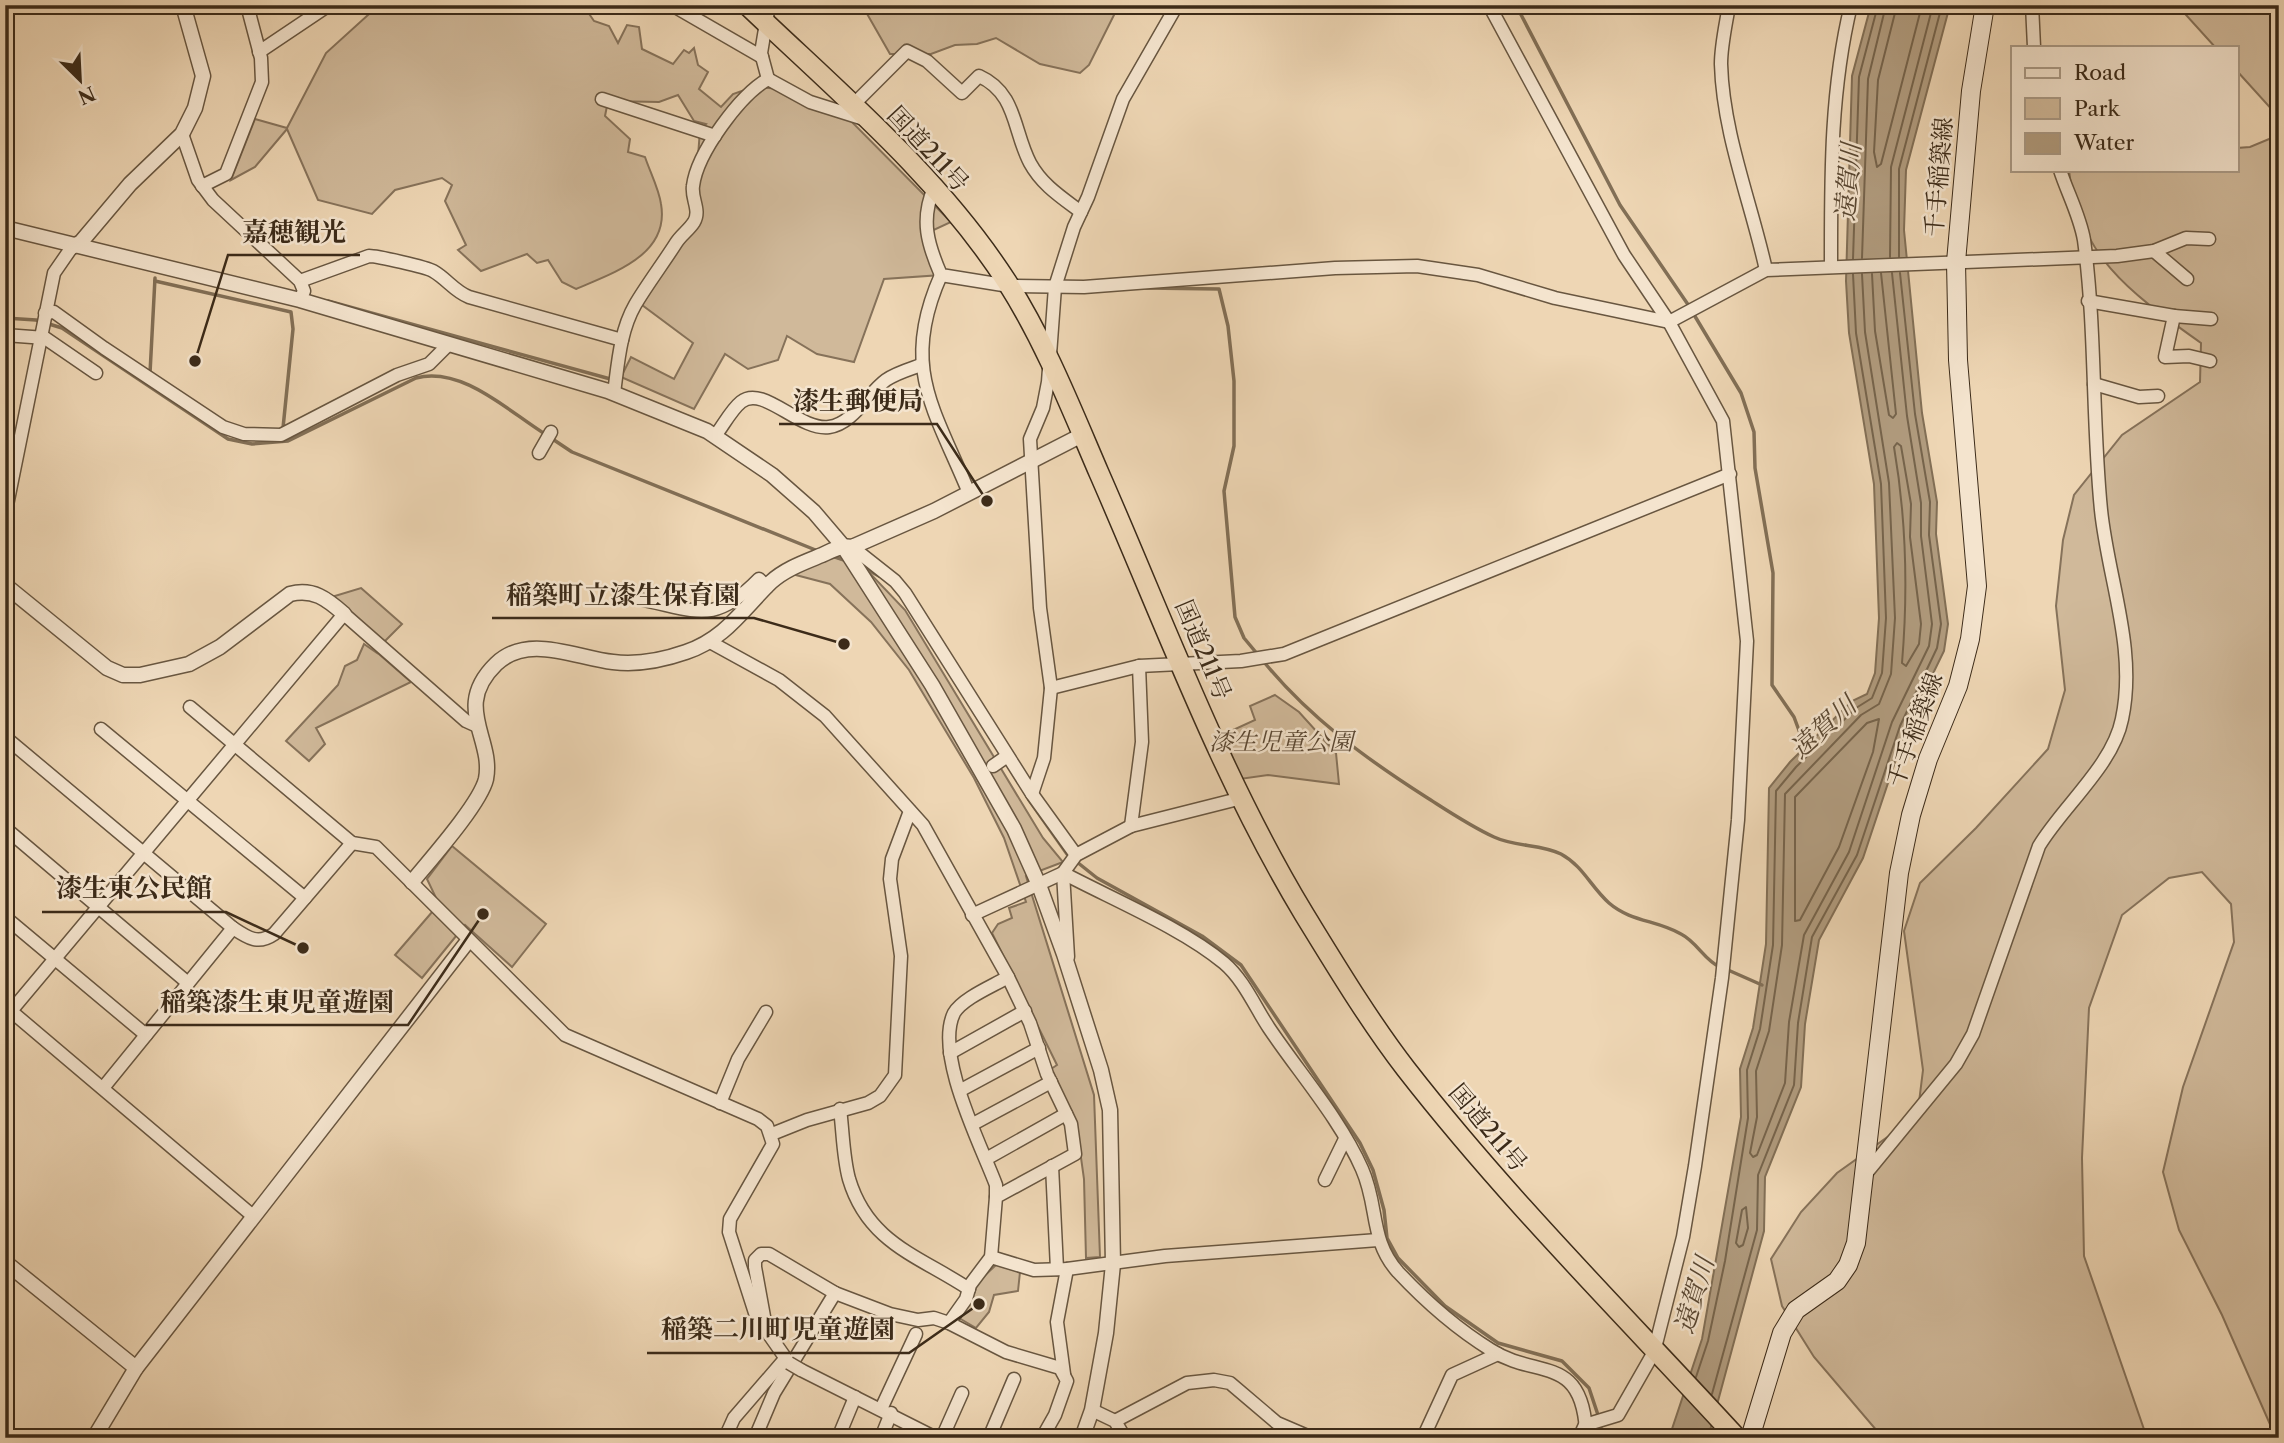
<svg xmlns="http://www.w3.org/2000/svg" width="2284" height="1443" viewBox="0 0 2284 1443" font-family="'Libre Caslon Text','Noto Serif JP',serif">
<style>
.green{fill:#d0b99a;stroke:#86725a;stroke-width:2}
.water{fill:#b19c7f;stroke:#826f56;stroke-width:2}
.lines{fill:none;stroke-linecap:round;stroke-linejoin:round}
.shore{stroke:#76644c;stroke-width:2}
.stream{stroke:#826f56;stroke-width:3.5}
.minor-casing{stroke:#685640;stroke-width:15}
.tertiary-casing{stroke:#685640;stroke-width:17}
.secondary-casing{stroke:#3c2b19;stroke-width:20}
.trunk-casing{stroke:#3c2b19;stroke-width:22}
.minor{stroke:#f4e4ce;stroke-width:12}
.tertiary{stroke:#f4e4ce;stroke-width:14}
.secondary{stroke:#f4e4ce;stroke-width:18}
.trunk{stroke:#eed6b4;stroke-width:19}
.minor-bridge-casing{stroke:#685640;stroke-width:15;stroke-linecap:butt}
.minor-bridge{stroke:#f4e4ce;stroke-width:12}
.labels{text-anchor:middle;stroke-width:5;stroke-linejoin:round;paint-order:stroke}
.street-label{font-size:24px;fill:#3c2b19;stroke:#f4e4ce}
.park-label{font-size:24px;font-style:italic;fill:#5a4733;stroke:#f4e4ce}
.water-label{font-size:26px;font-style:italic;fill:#594732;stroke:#f4e4ce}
.leader{fill:none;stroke:#3c2b19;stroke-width:2.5}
.callout-dot{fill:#3c2b19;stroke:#f4e4ce;stroke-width:2.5}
.callout-label{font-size:26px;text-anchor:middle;font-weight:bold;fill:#3c2b19;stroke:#f4e4ce;stroke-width:5;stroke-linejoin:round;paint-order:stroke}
</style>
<rect width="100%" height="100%" fill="#eed6b4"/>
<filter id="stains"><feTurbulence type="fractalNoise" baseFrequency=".00286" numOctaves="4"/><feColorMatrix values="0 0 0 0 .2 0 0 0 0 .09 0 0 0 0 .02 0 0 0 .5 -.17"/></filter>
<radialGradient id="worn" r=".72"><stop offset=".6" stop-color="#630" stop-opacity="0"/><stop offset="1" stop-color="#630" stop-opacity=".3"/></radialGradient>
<g class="green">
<path d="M379,5H583L594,21L609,26L618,43L627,25L639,27L642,49L673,64L684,50L689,53L694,48L698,65L708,72L699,89L721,107L733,94L753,87L782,89L849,119L951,222L927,233L941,275L884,279L854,362L817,354L787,336L778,360L748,369L725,354L694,409L621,377L631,357L674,379L693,343L638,302L693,223L700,130L706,124L694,121L678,95L659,102L608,101L605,116L630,139L628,152L645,157C650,172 659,189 661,204C670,255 613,273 576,289L562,282L548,260L537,263L527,254L481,271L458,250L466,245L445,201L452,185L442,178L395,190L372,214L318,200L287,129L255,167L231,180L255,119L287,128L326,53Z"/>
<path d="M862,5H1119L1089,65L1080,73L1040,64L996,38L977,44L955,45L931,54H890Z"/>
<path d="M2177,5H2279V1438H2276L2222,1315L2179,1230L2163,1172L2183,1087L2234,942L2231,904L2202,872L2169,878L2122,915L2089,1008L2082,1158L2084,1256L2147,1438H1883L1814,1357L1782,1306L1771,1259L1801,1212L1837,1173L1893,1133L1919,1102L1923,1070L1904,931L1920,883L1976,828L2048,749L2065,690L2056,606L2063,540L2074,495L2122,435L2200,382L2201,343C2134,295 2078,258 2069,170H2237V148L2250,147L2274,137L2276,114L2237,71V47H2215Z"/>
<path d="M829,555L865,568L905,610L1043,838L1063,862L1026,876L1094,1095L1100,1257L1086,1258L1084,1179L1076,1122L1051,1069L1057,1065L992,933L998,924L1012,918L1009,908L1026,902L1004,838L974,778L909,670L871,622L830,584L788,573Z"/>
<path d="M361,588L402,624L380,646L379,654L411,682L316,728L325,744L309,761L286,741L338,685L345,666L357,660L364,644L377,653L378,644L325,599Z"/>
<path d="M1275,695L1299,712L1336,753L1339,784L1268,775L1240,779L1220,736L1255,720L1250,706Z"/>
<path d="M452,846L546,924L512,967L465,925L422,978L395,955L439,904L427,879Z"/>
<path d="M997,1264L1020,1272L1018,1291L994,1295L989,1312L976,1328L959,1318L979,1281Z"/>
</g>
<path class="water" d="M1871,5H1950L1906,170L1904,230L1922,413L1937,502L1936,534L1948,624L1944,651L1906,729L1863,858L1819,940L1805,1024L1801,1087L1765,1177L1764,1231L1708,1438H1669L1702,1339L1741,1117L1740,1069L1753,1028L1766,944L1769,788L1790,762L1852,701L1867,694L1875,673L1879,618L1874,484L1849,333L1846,281L1852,76Z"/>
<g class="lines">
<g class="shore">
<path d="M1897,5L1878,80L1874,152L1877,167L1881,164L1922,5"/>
<path d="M1890,257L1891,167L1933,5"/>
<path d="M1899,257V169L1942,5"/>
<path d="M1862,258L1868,79L1886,5"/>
<path d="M1853,259L1859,77L1878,5"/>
<path d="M1862,274L1865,332L1889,483L1895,618L1891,674L1879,704L1861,715L1785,794L1782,945L1769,1031L1756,1071L1757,1117L1750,1153L1753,1157L1757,1155L1785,1083L1789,1022L1804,935L1849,852L1892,722L1929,646L1932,624L1921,536V503L1907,416L1892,273"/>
<path d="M1872,274L1875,331L1889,415L1893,418L1896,414L1881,273"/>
<path d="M1897,443L1901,446L1911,504L1910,537L1921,624L1919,644L1906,666L1902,663C1908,592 1906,517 1894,447Z"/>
<path d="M1879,719L1873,752L1839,847L1800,920L1795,921V797L1867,723Z"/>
<path d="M1746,1207L1748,1228L1743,1245L1739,1247L1736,1243L1742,1210Z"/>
<path d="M1696,1377L1708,1341L1725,1261L1748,1118L1747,1070L1760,1029L1773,945L1776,791L1796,767L1856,708L1872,698L1882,673L1886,618L1881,484L1856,333L1853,274"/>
<path d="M1712,1394L1757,1230L1758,1175L1794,1085L1798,1023L1812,937L1857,855L1900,726L1937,648L1941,624L1929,535L1930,502L1915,414L1900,273"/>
</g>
<g class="stream">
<path d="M1516,5L1620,205L1689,306"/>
<path d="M155,281L291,312L293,329L283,428"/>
<path d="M1146,288L1219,289L1228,326L1234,381V446L1224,491L1235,617L1244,638L1259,656"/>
<path d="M328,301L614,380"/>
<path d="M1693,313L1741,393L1754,432L1755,468L1773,573L1772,685L1794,717L1807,752"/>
<path d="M5,318L36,320L62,328L228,439L252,444L288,441L416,378C462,366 508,411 545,434"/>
<path d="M150,373L155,278"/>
<path d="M551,438L572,452L818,551"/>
<path d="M832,556L847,561"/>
<path d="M861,566L879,576"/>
<path d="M1264,662C1309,717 1365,758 1426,797C1448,811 1470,826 1494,837C1515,847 1541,844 1561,854C1583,866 1591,887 1609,903C1631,922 1657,920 1681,934C1697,942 1705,961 1720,967"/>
<path d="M1029,800L1067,854L1097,878L1202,936L1241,965L1360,1143L1373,1170L1384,1210L1387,1238L1398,1258L1445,1306L1498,1343L1562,1361L1589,1388L1599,1418"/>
<path d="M1728,970L1762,985"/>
<path d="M1600,1425L1604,1438"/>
</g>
<g class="minor-casing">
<g id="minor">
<path d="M672,5L762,57"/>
<path d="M1489,5L1624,255L1669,322L1723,421L1747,641L1738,820L1722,978L1695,1166L1683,1237L1654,1352L1618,1415L1585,1425L1579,1438"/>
<path d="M1729,5C1726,24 1721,45 1721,64C1723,134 1751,202 1766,270"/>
<path d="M2032,5L2034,47"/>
<path d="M632,6L636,5"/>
<path d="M259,52L329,5"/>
<path d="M768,79L761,53L769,5"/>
<path d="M602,99L715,136"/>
<path d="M852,106L907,51L927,61L962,93L979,76C1017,93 1013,131 1030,163C1042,185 1061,197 1081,212"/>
<path d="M182,134L198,180L213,200L300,281L304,291L300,300"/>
<path d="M202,186L226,174L262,82L261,58L247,5"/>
<path d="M934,188C920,220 928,245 941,275L1009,286L1084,287L1335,268L1417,266L1478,275L1555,298L1669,322L1766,270L2117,256L2154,251L2186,238L2209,239"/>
<path d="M2154,251L2187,279"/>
<path d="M1831,266C1831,178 1830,92 1851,5"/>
<path d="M941,275C900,367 934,408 969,493"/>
<path d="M300,281L369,256C377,256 426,267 433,271C447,279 454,291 469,297L622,340"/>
<path d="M2088,301L2174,316L2165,357L2189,356L2210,361"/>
<path d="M45,313L54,312L104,348L223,427L244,434L281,435L397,375L429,364L449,344"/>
<path d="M2174,316L2211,319"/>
<path d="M5,335L45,338L96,373"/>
<path d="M2094,384L2139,397L2158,396"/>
<path d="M614,393C618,364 620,331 635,305C646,286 664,262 676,243C681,235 689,230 694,222C701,210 691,199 693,186C697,153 740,95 768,79L810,102L864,119"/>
<path d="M715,436C723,426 731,410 741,402C763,384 799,431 829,427C853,424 868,393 886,380C896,373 910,369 921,365"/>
<path d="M539,453L551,432"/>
<path d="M5,515L54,273L72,247"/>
<path d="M852,547L895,581L905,593L1032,794L1076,855"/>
<path d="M638,599C697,610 713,626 759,579L767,587"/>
<path d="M710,642L779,680L825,716L923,825L1008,977L1030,1023L1047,1074L1071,1124L1075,1154L996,1197L991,1257L970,1285L966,1299L949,1323"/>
<path d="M1051,688L1139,666L1241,661L1284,654L1730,474"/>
<path d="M190,707L352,843L376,847L565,1035L758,1119L767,1126L773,1144L730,1219L729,1232L756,1316L789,1363"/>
<path d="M101,729L305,898"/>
<path d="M5,737L233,928C248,938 258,945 274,934L352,843"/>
<path d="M993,766L1003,759"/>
<path d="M1032,794L1044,758L1051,688L1040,608L1030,439L1043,408L1048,382L1055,287L1074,227L1088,197L1123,99L1177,5"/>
<path d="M1131,826L1142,742L1139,666"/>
<path d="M5,828L188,983"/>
<path d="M1063,873C1112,899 1182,928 1224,963C1244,980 1255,1007 1269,1028C1300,1074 1340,1119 1362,1169C1379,1207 1369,1239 1398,1272C1426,1302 1457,1329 1491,1350C1536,1379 1581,1354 1586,1430"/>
<path d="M1063,873L1068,957"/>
<path d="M972,915L1063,873L1076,855L1131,826L1242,798"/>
<path d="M5,917L146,1035"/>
<path d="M5,1006L253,1216"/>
<path d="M11,1011L344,614L466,721L477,726"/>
<path d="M950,1053L1025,1011"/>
<path d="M103,1088L233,928"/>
<path d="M961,1090L1039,1048"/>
<path d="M720,1103L738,1059L766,1012"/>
<path d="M840,1109C843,1132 843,1157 849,1179C868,1243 919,1256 969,1289"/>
<path d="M973,1124L1051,1082"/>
<path d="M772,1134L807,1120L868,1103L880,1096L895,1075L901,956L890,879L892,859L910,811"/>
<path d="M986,1159L1066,1114"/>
<path d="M1052,1166L1057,1269"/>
<path d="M1864,1176L1956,1064L1973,1034L2039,846C2063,806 2113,765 2122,719C2137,649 2108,579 2101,510C2092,420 2096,329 2084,240C2080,216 2067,192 2060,170"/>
<path d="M1325,1180L1345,1139"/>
<path d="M996,1197V1185C981,1145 934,1054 954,1013C963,998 993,986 1008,977"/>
<path d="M991,1257L1034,1270L1067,1269L1165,1256L1378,1240"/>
<path d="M765,1322L755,1267V1260L761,1254H769L835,1293"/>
<path d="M801,1370L936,1438"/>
<path d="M1064,1374L1057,1322L1067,1269"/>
<path d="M881,1409L916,1334"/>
<path d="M1092,1410L1115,1421L1125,1438"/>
<path d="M1115,1421L1187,1383L1214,1380L1230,1383L1277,1423L1312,1438"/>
<path d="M725,1438L734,1418L785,1359"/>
<path d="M755,1438L774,1393L835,1293L890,1314L918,1320L934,1318L949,1323L1006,1352L1060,1368L1067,1381L1055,1415L1042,1438"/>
<path d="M838,1438L855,1397"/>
<path d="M881,1438L891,1413"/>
<path d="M942,1438L962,1393"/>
<path d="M989,1438L1014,1379"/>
<path d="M1423,1438L1452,1375L1498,1354"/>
</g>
</g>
<g class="tertiary-casing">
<g id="tertiary">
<path d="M5,228L300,300L608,391L707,431L772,475L814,512L843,546L932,685L1014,829L1039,885L1064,954L1101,1070L1110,1110L1113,1264L1106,1333L1092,1410L1082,1438"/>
<path d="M72,247L81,242L130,184L182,134L195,108L203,76L183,5"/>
<path d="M5,585L107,668L123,675H140L189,664L220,647L290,594C313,588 327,599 344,614"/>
<path d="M412,882C430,860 480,804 486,779C494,738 452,707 496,664C528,633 576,658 613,662C637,665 663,660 686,652C725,639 743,609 771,582C785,569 805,562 822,555C833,550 841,545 852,547L934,511L1082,435"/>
<path d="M5,1262L136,1368"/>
<path d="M94,1438L136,1368L468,941"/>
</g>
</g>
<g class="secondary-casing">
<path id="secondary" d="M1750,1438L1782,1333L1796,1310L1837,1281L1848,1265L1856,1243L1899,873L1911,815L1928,759L1958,686L1970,639L1977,586L1958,360L1956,262L1971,91L1985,5"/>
</g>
<g class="trunk-casing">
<path id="trunk" d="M747,5C838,92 938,175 1007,282C1045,342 1071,408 1099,473C1164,621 1220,775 1304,914C1336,966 1369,1021 1406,1069C1508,1200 1625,1316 1737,1438"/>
</g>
<use href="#minor" class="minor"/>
<use href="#tertiary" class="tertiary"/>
<use href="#secondary" class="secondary"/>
<use href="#trunk" class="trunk"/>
<g class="minor-bridge-casing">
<path id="minor-bridge" d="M789,1363L801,1370"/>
</g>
<use href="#minor-bridge" class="minor-bridge"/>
</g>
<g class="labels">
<g class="street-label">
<text transform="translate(928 149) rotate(47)" y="8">国道211号</text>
<text transform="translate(1939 177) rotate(-85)" y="8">千手稲築線</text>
<text transform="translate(1203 650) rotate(67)" y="8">国道211号</text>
<text transform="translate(1915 730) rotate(-70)" y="8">千手稲築線</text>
<text transform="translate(1488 1128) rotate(50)" y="8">国道211号</text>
</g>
<g class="park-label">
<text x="1281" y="750">漆生児童公園</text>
</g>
<g class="water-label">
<text transform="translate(1848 182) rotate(-85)" y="9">遠賀川</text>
<text transform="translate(1823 727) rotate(-42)" y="9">遠賀川</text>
<text transform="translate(1694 1295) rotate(-73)" y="9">遠賀川</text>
</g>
</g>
<path class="leader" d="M195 361L228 255H360M987 501L937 424H779M844 644L754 618H492M303 948L226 912H42M483 914L408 1025H146M979 1304L909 1353H647"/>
<g class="callout-dot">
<circle cx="195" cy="361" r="7"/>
<circle cx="987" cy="501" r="7"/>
<circle cx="844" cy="644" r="7"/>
<circle cx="303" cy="948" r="7"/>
<circle cx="483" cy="914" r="7"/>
<circle cx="979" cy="1304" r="7"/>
</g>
<g class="callout-label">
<text x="294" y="241">嘉穂観光</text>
<text x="858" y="410">漆生郵便局</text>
<text x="623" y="604">稲築町立漆生保育園</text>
<text x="134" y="897">漆生東公民館</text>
<text x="277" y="1011">稲築漆生東児童遊園</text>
<text x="778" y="1338">稲築二川町児童遊園</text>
</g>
<rect width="2284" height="1443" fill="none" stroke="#eed6b4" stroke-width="28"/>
<rect x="7" y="7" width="2270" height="1429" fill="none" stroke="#3c2b19" stroke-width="3.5"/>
<rect x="14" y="14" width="2256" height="1415" fill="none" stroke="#3c2b19" stroke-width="2"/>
<rect x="2011" y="46" width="228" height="126" fill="#f4e4ce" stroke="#aa9a86" stroke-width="2"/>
<rect x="2025" y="68" width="35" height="10" fill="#f4e4ce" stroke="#aa9a86" stroke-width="2"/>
<text x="2074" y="80" font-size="21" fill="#3c2b19">Road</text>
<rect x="2025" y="98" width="35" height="21" fill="#d0b99a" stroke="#aa9a86" stroke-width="2"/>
<text x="2074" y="116" font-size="21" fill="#3c2b19">Park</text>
<rect x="2025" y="133" width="35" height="21" fill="#b19c7f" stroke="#aa9a86" stroke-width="2"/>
<text x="2074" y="150" font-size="21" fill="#3c2b19">Water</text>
<g transform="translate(80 80) rotate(156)" stroke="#f4e4ce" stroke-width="5" paint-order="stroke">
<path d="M0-5L12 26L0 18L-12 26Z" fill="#3c2b19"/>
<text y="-10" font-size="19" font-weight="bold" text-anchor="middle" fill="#3c2b19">N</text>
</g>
<rect width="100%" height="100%" filter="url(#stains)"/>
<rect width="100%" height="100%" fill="url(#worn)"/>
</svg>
